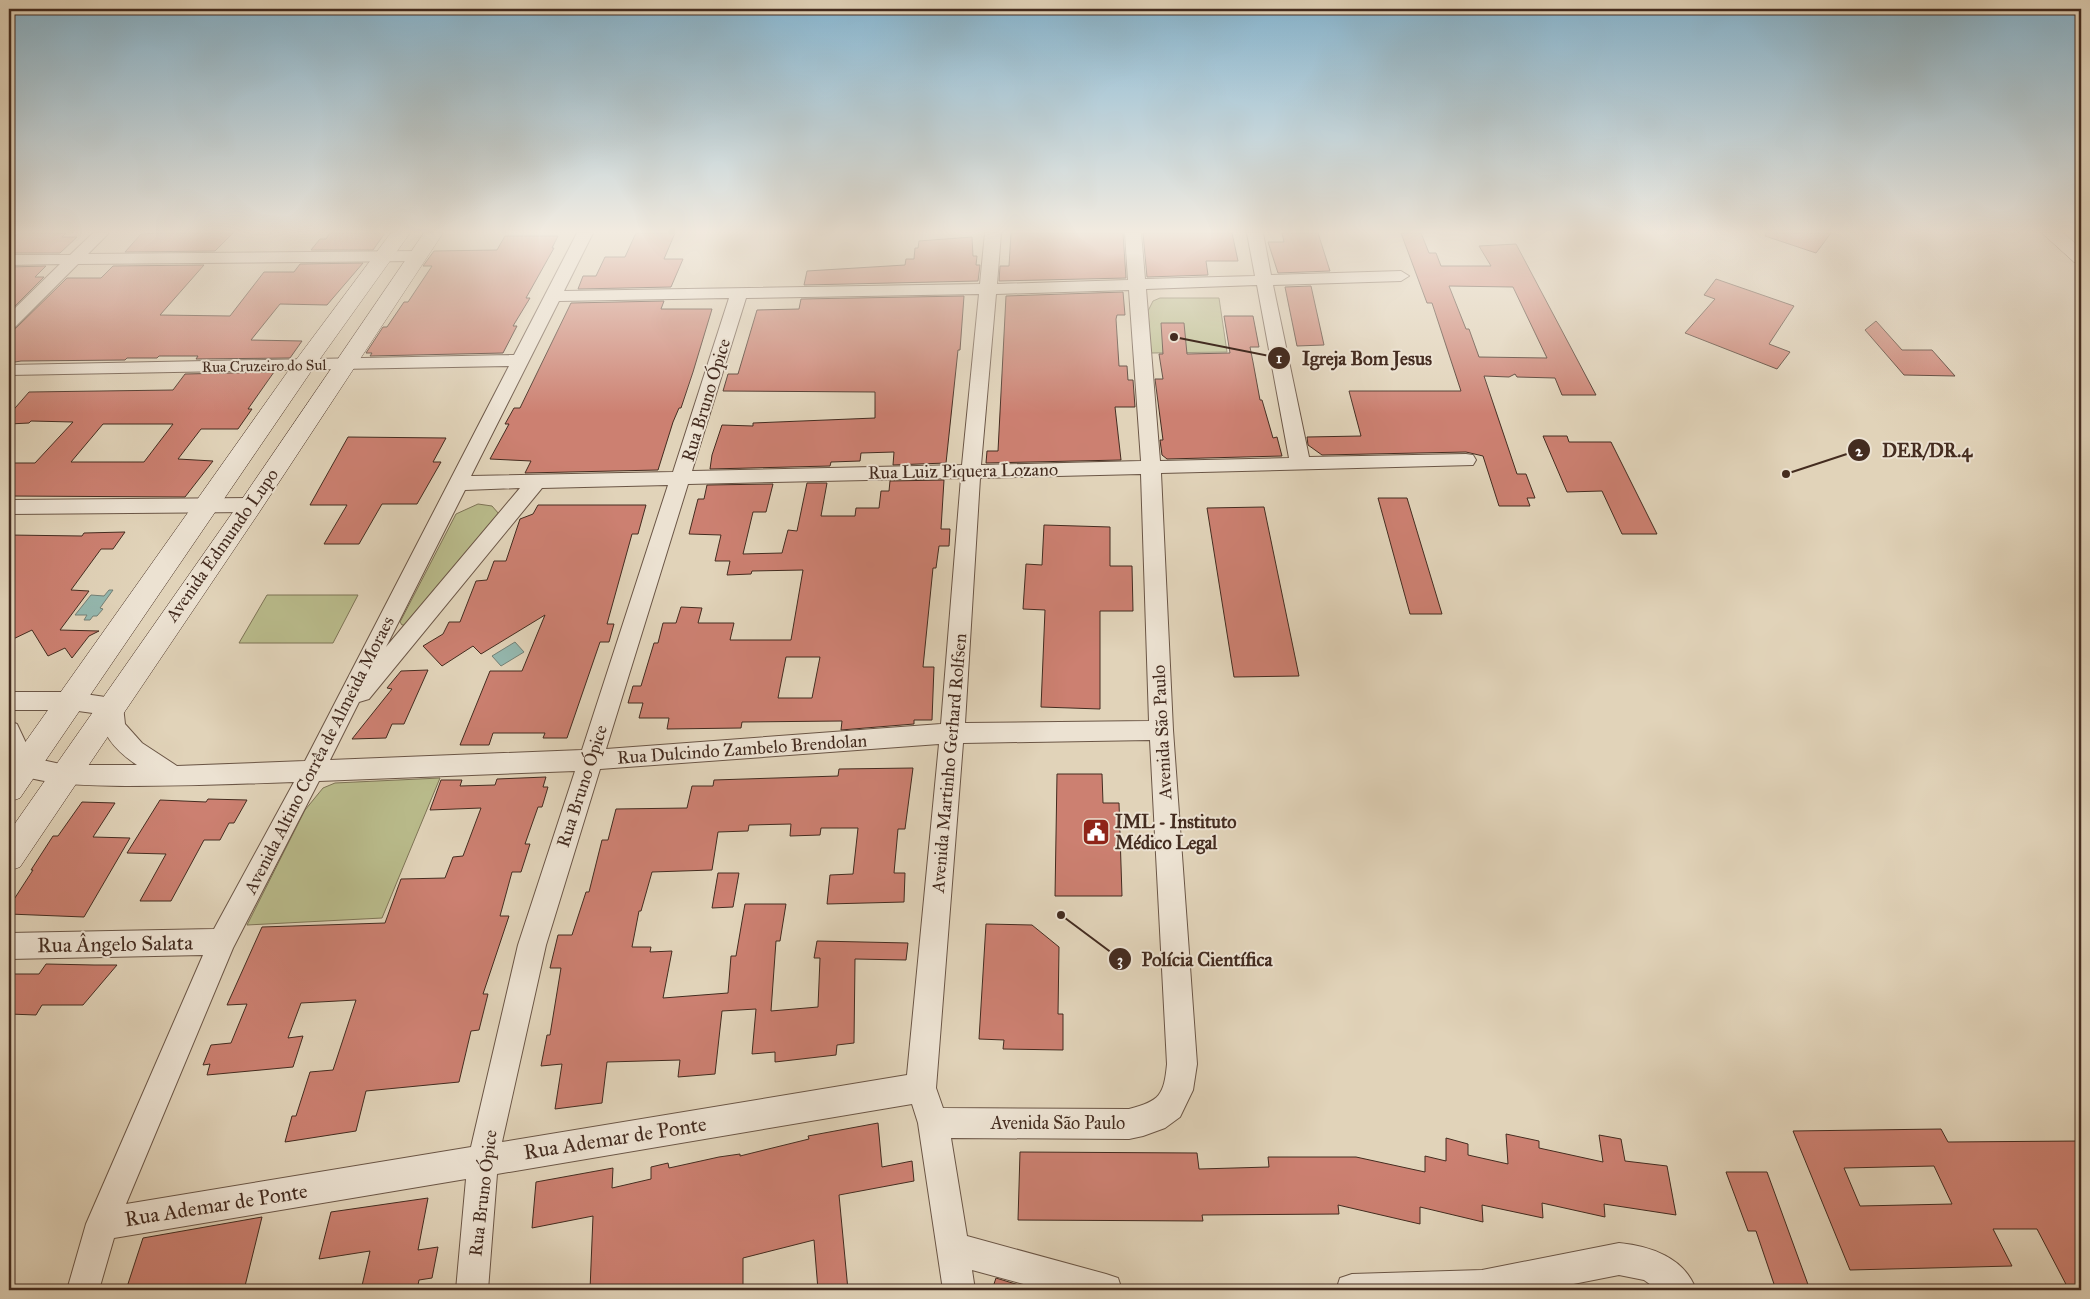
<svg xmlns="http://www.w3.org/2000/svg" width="2090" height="1299" viewBox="0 0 2090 1299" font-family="'IM FELL Great Primer',serif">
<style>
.green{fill:#b9bb8b;stroke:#7e7456}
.water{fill:#94b8af;stroke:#748076}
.building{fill:#cc8071;stroke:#442c20;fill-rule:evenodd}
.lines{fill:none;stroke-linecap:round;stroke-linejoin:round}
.street-casing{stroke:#6b5646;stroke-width:2}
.secondary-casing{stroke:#442c20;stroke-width:1}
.street{fill:#ece2d2;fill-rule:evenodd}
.secondary{fill:#ece2d2;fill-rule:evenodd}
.labels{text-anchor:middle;stroke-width:4;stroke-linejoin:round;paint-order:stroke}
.far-street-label{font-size:15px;fill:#442c20;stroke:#ece2d2}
.street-label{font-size:18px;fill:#442c20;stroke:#ece2d2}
.poi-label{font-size:18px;font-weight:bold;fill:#442c20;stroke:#ece2d2;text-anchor:start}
.near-street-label{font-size:21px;fill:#442c20;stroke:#ece2d2}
.leader{fill:none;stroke:#442c20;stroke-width:2}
.callout-dot{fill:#442c20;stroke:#ece2d2;stroke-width:2}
.mark-label{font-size:15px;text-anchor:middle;font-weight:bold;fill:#fff}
.callout-label{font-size:19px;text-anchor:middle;font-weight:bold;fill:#442c20;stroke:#ece2d2;stroke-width:4;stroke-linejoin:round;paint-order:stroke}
</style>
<rect width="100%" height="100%" fill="#e1d3b9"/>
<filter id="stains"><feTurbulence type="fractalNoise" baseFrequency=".004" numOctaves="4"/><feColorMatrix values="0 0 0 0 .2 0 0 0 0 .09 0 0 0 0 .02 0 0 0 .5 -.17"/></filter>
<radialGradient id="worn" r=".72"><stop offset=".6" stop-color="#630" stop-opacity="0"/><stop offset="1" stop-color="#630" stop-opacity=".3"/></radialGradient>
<g class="green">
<path d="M1160,298H1219L1227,352L1151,353L1148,311L1153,301Z"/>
<path d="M478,504L492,506L499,514L406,625H402L400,622L456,514Z"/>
<path d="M267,595H358L333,643H239Z"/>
<path d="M440,778L382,918L247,925L305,810L323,788L335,783Z"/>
</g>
<g class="water">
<path d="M109,590H113L100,608L103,609L97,616H93L90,620H84L87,615H75L91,595L104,596Z"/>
<path d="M515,642L524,652L501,666L492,656Z"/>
</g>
<g class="building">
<path d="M19,233H66L62,237H77L60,253H9V241Z"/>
<path d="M160,233H233L215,251L125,252L141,234Z"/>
<path d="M330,233H385L373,250H311L320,239H326Z"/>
<path d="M636,233H675L664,259H683L671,287L578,289L583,276H596L605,257H625Z"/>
<path d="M1011,233H1123L1126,278L999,281L1000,266H1009Z"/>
<path d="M1143,233H1232L1238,261H1206L1208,275L1147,277Z"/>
<path d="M1282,233H1318L1330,271L1278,273L1268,242H1284Z"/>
<path d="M1401,233H1421L1429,253H1436L1441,266H1491L1479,246L1516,244L1596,395H1562L1555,378L1517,377L1515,374L1509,377L1484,376L1517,474H1526L1535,498H1527L1530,506H1499L1483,456L1466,452L1322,455L1308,445L1307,437L1361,436L1349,391H1461L1432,303H1427ZM1449,286L1513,287L1547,358L1479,357L1469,329H1466Z"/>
<path d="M1766,233H1831L1816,253L1765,236Z"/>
<path d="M505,236H558L552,248H554L526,298H530L513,326H517L503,353L370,356L372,353H366L383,327H387L404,302H408L432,266H423L434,251L497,250Z"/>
<path d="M972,237L973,256H977L976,265H980L978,281L804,285L807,271L905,265L906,259H914L915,248H918L919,241Z"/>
<path d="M363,263L327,305L280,304L251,340L302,341L290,358L196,359L198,356H159L157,358H127L125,360L21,361L9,363V330L16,328L67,278H101L113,266L204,265L160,315L230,316L264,272H294L300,264Z"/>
<path d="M46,266L35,277H44L9,312V267Z"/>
<path d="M1716,279L1794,306L1769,344L1790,352L1777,369L1685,333L1715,299L1704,295Z"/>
<path d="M1311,286L1324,345L1297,346L1285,287Z"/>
<path d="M1123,292L1125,315H1117L1116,319L1119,366H1127L1128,380H1133L1135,407H1115L1121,460L986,463L987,451H998L1006,296Z"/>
<path d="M964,296L960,350H958L946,463L893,465L894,452L861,453L860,461L831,462L830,466L710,469L712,455L722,425L753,426V423L875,418V392L723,391L728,374H738L757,310L799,309L801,299Z"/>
<path d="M664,301L661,309H712L693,372L681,408H679L673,422L658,470L525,473L531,461L490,459L509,424H505L514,408H520L571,303Z"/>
<path d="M1224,316H1253L1259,347H1250L1253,362L1260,400H1262L1273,438L1277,437L1282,456L1167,459L1162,455L1160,440H1163L1155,379H1163L1159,354H1163L1161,323H1184L1187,354L1230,353Z"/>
<path d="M1876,321L1902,350H1932L1955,376L1904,375L1865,330Z"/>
<path d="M274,372L248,409H252L238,429H201L178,459L213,461L185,497L9,496V463H35L73,422L31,421L29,423L9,424V415L29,392L173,390L185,374ZM103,424H173L144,462H71Z"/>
<path d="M1543,436H1567L1569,442H1611L1657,534H1622L1602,491L1567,492Z"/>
<path d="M348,437L446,438L433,462H441L417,504H382L359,544H324L347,505H310Z"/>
<path d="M944,480L941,529H950L949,546H939L936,568H933L923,667H934L932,720H914V724L841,730L842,721L742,722L741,728L667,729L669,718H639L643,703H628L633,686H641L654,643H658L663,623H676L681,607L702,608L698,623H734L730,640H791L803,570L752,571L751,574L727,575L730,561H715L721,535L689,534L698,499H704L707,485L773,484L766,512H753L743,554L782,553L788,530L797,531L807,483H827L821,516H855L856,508H879L881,491H889L890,481ZM786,657H820L812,698H778Z"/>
<path d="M1378,498H1407L1442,614H1410Z"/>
<path d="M538,505H646L638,534H632L607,624H614L609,642H600L567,738H543L545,733H493L489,745H460L490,671H522L545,615L481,654L473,646L442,666L423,646L443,634L449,622H460L476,581L487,580L494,561H506L520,519L533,514Z"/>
<path d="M1264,507L1299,676L1234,677L1207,508Z"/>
<path d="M1044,525L1110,527V566H1132L1133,611H1100V709L1041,707L1045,610L1023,609L1026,564L1042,565Z"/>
<path d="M125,532L113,549H101L71,590L89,591L60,630L99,631L89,636L72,658L65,648L48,656L32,630L9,641V535L82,536L84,533Z"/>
<path d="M428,670L404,724H392L386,738L352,739L392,689L387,688L401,671Z"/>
<path d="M913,768L905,829H898L894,873H905L904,902L827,904L830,875L853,874L858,828H821L820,835L790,836L791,824L749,825L748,831L718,832L712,870L652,872L641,911H639L632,947H651L650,952L672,951L663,998L728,993L731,956H736L745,904H786L780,941H776L771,1011L818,1007L820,958H814L817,941L908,943L906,960L855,959L854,1043L837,1045L836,1055L775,1062V1052L752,1054L756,1009L722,1011L715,1074L678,1077L680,1060L607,1062L602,1103L555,1109L562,1064L541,1066L547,1035H550L561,968H550L558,935H572L586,892H589L602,840H608L616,809L687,808L692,786H713L714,780L838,776L839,769Z"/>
<path d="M1057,774H1102L1103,803H1119L1122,896H1055Z"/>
<path d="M546,777L543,787H548L542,807H538L525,844H530L521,872H512L500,916H509L483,994H488L479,1030L471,1031L459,1082L366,1091L356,1131L285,1142L292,1116H296L310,1072L333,1070L356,1000L301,1003L288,1038L303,1036L293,1067L207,1075L210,1064L203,1065L211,1045L231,1043L247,1004L227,1005L262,927L385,923L401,879L445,878L453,857L463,856L481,808L430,810L441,780H462L460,786L495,785L497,779Z"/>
<path d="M208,799L247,800L234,823H229L220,840H204L171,901H140L166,854L127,853L160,800L206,802Z"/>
<path d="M82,802L115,803L93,837L130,838L84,917L9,914V907L33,870H31L53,836H58Z"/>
<path d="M718,873H739L733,907L712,908Z"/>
<path d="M986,924L1032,925L1059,947L1058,1014H1063V1050L1003,1049L1004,1040L979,1039Z"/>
<path d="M46,964L94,965H117L83,1005H42L36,1015L9,1014V974H39Z"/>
<path d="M878,1123L882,1167L912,1161L914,1181L839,1195L848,1290H818L814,1240L743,1258V1290H590L593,1216L532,1228L536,1182L613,1168L612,1188L651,1179V1167L668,1163L669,1168L719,1157L740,1154V1156L809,1139L808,1136Z"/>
<path d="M1941,1129L1948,1142L2081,1141V1290H2069L2037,1229H1993L2012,1266L1850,1270L1793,1131ZM1934,1166L1952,1204L1860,1206L1844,1168Z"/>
<path d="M1506,1134L1539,1141V1148L1603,1162L1599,1135L1621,1139L1625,1161L1667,1166L1676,1215L1604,1204L1605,1217L1542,1203L1543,1218L1482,1205L1483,1222L1420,1207V1224L1338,1205L1339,1214L1202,1215L1203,1221L1018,1220L1020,1152L1197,1153L1199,1169L1269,1167L1268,1157H1356L1425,1172V1156L1446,1161V1138L1468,1144V1155L1508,1164Z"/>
<path d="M1726,1172H1767L1810,1290H1776L1756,1231H1748Z"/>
<path d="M428,1198L418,1250L438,1247L432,1278L419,1280L417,1290H361L370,1251L319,1259L331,1212Z"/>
<path d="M262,1217L244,1290H126L143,1238Z"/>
<path d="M996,1278L1022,1286L1021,1290H992Z"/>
</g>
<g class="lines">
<g class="street-casing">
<g id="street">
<path d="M93,233H109L88,254L418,251L426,256L418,261L78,264L15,327L9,328V314L60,264L9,265V255H70Z"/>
<path d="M577,233H593L564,291L980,284L985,233H1001L997,284L1128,280L1125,233H1141L1145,279L1255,276L1247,233H1263L1271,275L1401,271L1409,276L1401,281L1273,285L1309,457L1466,454L1473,455L1476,460L1473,465L1161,473L1173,730L1197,1064L1193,1090L1180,1117L1165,1128L1143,1136L1129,1139L951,1138L967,1236L1106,1274L1118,1278L1122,1290H1046L972,1270L975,1290H943L918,1123L912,1104L497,1174L488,1290H456L466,1179L114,1238L99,1290H67L86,1224L203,955L9,959V933L214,929L294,782C238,784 182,786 126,786C89,785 52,786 16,774L9,758V721L17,724L33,758L65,765H137C119,753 102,737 100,714L71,710H9V692H71L119,699L123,706L125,724L142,743L177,766L305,761L509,366L9,375V365L514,355ZM1257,285L1289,458L1160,461L1146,289ZM1129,290L1141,461L981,465L996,294ZM979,294L962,465L692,471L746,298ZM729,298L673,472L471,476L559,301ZM1141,474L1149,721L965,723L980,478ZM961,478L941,724L606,749L688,484ZM668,485L582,750L330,760L359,702L369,699L542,488ZM520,488L386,647L465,490ZM1150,740L1167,1064C1164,1095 1160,1101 1129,1109L943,1108L936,1088L963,743ZM939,744L907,1075L502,1142L546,945L600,769ZM575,771L518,945L471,1147L126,1204L233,948L319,781Z"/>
<path d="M251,498L258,500L261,505L258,510L251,512L9,514V500Z"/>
<path d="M1619,1243C1651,1246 1685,1258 1696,1290H1658L1644,1280L1619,1275L1543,1290H1336L1340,1278L1352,1274L1482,1270Z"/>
</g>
</g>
<g class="secondary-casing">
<g id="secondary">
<path d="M391,233H410L312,370L20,798L9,802V765L296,360Z"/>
<path d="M424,233H443L260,511L20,867L9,871V832L242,499Z"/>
<path d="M2042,233H2063L2081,248V264L2074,262Z"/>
</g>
</g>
<use href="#street" class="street"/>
<use href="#secondary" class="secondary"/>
</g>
<linearGradient id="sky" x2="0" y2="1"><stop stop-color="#86b6d1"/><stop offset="0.56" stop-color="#f2ebe0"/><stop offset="1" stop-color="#f2ebe0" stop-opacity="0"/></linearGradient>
<rect width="2090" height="414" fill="url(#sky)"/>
<defs>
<g id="civic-square" transform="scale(1.4375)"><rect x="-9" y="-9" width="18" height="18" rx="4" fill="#8f2418" stroke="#ece2d2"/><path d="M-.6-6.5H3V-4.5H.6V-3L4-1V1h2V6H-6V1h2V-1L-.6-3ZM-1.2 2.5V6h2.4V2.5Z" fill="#fff"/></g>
</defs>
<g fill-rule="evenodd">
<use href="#civic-square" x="1096" y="832"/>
</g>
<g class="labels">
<g class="far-street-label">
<text transform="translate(264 366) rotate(-1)" y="5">Rua Cruzeiro do Sul</text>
</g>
<g class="street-label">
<text transform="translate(706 400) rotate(-73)" y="6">Rua Bruno Ópice</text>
<text transform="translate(963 471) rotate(-1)" y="6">Rua Luiz Piquera Lozano</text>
<text transform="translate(222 545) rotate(-55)" y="6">Avenida Edmundo Lupo</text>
<text transform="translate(1162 732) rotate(-93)" y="6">Avenida São Paulo</text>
<text transform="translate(742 749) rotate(-4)" y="6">Rua Dulcindo Zambelo Brendolan</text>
<text transform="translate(319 755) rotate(-63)" y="6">Avenida Altino Corrêa de Almeida Moraes</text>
<text transform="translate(949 763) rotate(-85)" y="6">Avenida Martinho Gerhard Rolfsen</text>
<text transform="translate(582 786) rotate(-72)" y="6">Rua Bruno Ópice</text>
<text x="1058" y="1129">Avenida São Paulo</text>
<text transform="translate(483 1193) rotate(-83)" y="6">Rua Bruno Ópice</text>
</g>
<g class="poi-label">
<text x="1115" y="828">IML - Instituto<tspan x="1115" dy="21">Médico Legal</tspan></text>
</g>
<g class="near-street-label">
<text transform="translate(115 944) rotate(-1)" y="7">Rua Ângelo Salata</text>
<text transform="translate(615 1138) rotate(-9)" y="7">Rua Ademar de Ponte</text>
<text transform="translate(216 1205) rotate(-9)" y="7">Rua Ademar de Ponte</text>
</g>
</g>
<path class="leader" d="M1174 337L1279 358M1786 474L1859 450M1061 915L1120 959"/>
<g class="callout-dot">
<circle cx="1174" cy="337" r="5"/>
<circle cx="1786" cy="474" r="5"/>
<circle cx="1061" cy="915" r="5"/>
<circle cx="1279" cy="358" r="12"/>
<circle cx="1859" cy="450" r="12"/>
<circle cx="1120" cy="959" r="12"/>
</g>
<g class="mark-label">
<text x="1279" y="363">1</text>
<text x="1859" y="456">2</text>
<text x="1120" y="965">3</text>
</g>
<g class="callout-label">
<text x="1367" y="365">Igreja Bom Jesus</text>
<text x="1927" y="457">DER/DR.4</text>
<text x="1207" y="966">Polícia Científica</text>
</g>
<rect width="2090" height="1299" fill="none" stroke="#e1d3b9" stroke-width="30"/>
<rect x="10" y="10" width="2070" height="1279" fill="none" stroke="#442c20" stroke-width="2.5"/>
<rect x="15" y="15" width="2060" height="1269" fill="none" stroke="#442c20"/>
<rect width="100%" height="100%" filter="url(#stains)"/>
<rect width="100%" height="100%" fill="url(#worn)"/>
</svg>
